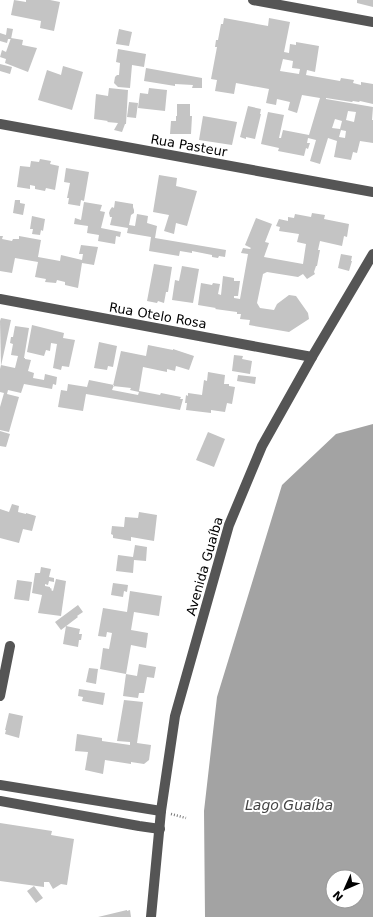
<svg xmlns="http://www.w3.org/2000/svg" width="373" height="917" viewBox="0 0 373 917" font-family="'DejaVu Sans',sans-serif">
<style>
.water{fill:#a3a3a3;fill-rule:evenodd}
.building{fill:#c4c4c4;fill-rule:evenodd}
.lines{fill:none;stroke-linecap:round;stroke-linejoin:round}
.path{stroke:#777;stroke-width:2.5;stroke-dasharray:1 2;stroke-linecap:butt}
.minor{stroke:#555;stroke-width:10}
.labels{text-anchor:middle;stroke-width:4;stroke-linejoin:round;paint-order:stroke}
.street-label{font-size:13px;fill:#000;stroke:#fff}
.water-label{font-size:14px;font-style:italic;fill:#444;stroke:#fff}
</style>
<rect width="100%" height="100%" fill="#fff"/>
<path class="water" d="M373,424V917H205L204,811L217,697L282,485L336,434ZM333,877H357V901H333Z"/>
<g class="building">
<path d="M14,0L26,2V0H50L60,2L54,31L40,28L41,21L11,15Z"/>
<path d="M357,0H373V7L357,3Z"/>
<path d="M224,18L268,26L269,18L290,22L284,52L289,53L290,44L296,45V42L319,46L315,72L307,70L306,75L340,81L341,78L354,80L353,83L361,85V82L373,84V104L360,101L359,102L353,101L352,102L326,98V99L373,107L372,120H373V143L360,141L357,153L353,152L351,160L334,157L337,141L328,138L320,164L310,161L316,140L308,138L307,143H310L308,149L306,148L304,156L278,151L279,148L261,144L268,112L284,115L279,138H281L283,130L309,135L320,98L302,95L297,113L288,110L290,102L277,99L276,105L266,103L269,89L236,83L234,94L215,91L217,80L211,79L217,47H215L216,40H218L221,24H223ZM283,59L293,61L292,68L300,69L299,74L280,71ZM348,111L356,112L354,122L346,120ZM335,119L342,121L340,129L332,128ZM341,130L346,131L345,138L339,137Z"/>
<path d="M7,28L13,29L11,39H8L7,43L0,41V33L6,35Z"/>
<path d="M119,29L132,32L129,46L116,44Z"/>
<path d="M11,38L23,40L22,45L37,48L28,72L5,63L6,59L0,57L2,50L6,52Z"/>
<path d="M118,49L146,54L144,67L132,65L130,88L118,87L114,83L115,77L117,75H119L120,63L116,62Z"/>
<path d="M0,64L12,67L10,74L0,71Z"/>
<path d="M63,66L83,72L72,110L38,100L47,70L61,75Z"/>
<path d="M146,68L202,78V88H192L193,85L175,84V86L144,81Z"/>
<path d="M109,88L128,90L126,124H125L122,132L114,130L118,123L107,122L108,121L94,119L96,94L108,96Z"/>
<path d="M149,88L167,90L165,111L138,108L140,93L148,94Z"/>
<path d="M129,102L138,103L136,118L127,117Z"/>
<path d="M177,104H190V116H192L191,134H170L171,121H176V116H177Z"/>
<path d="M248,106L261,109L260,114H261L255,139L246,137V139L240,137Z"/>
<path d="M203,116L237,122L232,145L199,140Z"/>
<path d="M40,159L51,161L50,164L59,166L55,190L46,188L45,191L35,189V186L30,185V189L17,187L20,166L30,167L31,161L39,162Z"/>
<path d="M66,168L89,172L84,201L81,200L80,206L68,204L69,198H67L70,183L64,182Z"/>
<path d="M159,175L177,178L176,186L197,191L187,226L176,223L174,234L164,231L169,215L153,212Z"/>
<path d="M15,200H20V203L25,204L23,215L13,213Z"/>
<path d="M115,201L133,204V207L134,210V213L131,215L129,225L135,226L137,214L148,216L147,223L157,226L155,238L226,250L225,257L219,256L218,258L212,257V255L192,251V253L180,251L179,256L149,251L151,237L127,233L128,228L110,225L112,217H110L109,213L110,210L112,207L114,208Z"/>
<path d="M84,202L102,205L100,211L105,212L101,228L121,232L120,237L116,236L115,244L98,241L99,235L87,233L88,226L74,224L75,218L81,220Z"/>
<path d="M312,213L325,215L324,219L349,224L347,237L344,236L342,246L320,241L318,250H320L317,266H316L314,272L315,274L307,279L303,274L298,277L267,272L263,274L257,303L260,308L274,310L277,304L289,295L296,296L308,313L309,319L289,332L249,325L250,320L240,319L241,314H237V312L215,309L216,308L198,305L201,283L212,285L213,283L220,284L218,294L221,295L223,276L234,278V281H240L238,296H234V298L240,299L248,254L241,253L243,248L250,249L251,248L245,245L256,218L272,224L265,242L269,243L264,257L303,264L306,244L297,242L299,234L279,231L280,227L276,226L279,219L288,221V217L294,218L295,214L311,217Z"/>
<path d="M32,216L45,219L43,231L41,230L40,235L32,234L33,229H30Z"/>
<path d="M0,236H3L2,239L12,241L13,239H19V236L41,240L38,257L60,261L61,255L82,260L83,254H79L81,245L98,247L94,265L82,263L78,288L65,285V282L57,280L56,283L45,282L46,279L35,277L38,262L15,258L12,273L0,271Z"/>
<path d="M341,254L352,256L351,261H352L349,271L338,268Z"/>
<path d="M154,264L172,267L168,292H166L164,303L158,301L157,303L147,301Z"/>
<path d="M182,266L199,269L193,303L172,300L175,280L179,281Z"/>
<path d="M1,318L11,320L1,366L0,321Z"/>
<path d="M32,325L64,333L63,338L75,340L69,367L62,366L61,370L53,368L57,344L51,343L50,351L46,350L44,356L27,352Z"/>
<path d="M15,326L29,328L24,358H25V359L31,360L28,371L34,373L33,378L44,380L45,374L57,377L56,385L53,384L52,389L24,384L21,393L8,390L7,394L19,397L9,432L0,430V407L4,393L0,392V369L1,365L15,368L18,356L11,355L13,344L10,343L11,337H13Z"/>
<path d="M99,342L117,346L113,367L108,366L107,370L94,368Z"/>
<path d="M148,345L173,350V349L194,356L189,370L176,366L175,371L167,369V372L143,367L139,391L160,395L161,393L181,397L180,399H183L180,410L86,394L83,411L58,407L61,390L67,391L68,384L87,387L89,380L114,385L112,390L138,395L139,392L130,390L131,388L113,386L121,351L146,356Z"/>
<path d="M234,355L243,356L242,359L252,361L250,374L232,371Z"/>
<path d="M208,372L225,375L224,384H229V386L235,387L232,404L227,403L225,412L211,410V413L186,410L187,403H185L186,395L188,396V393L202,395L204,380L207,381Z"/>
<path d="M238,375L256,377L255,384L237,381Z"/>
<path d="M0,431L10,434L6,447L0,446Z"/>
<path d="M208,432L225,439L214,467L196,460Z"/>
<path d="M12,504L19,506L18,512L26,514V513L36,516L32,531L23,529L19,543L0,538V509L9,512Z"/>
<path d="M139,512L157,515L154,541L131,537V541L113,538V535L111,534L112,526L124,527L125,517L138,518Z"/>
<path d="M135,545L147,547L146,561L134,560L133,573L116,571L118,555L133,557Z"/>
<path d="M41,567L51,569L49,577L54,578V582L49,581L48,585L45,584V586L50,587V588L52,589L51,590L53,591L56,579L66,581L61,616L38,613L42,595L32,593L35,573H40Z"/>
<path d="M17,580L32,582L29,601L14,599Z"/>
<path d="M113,583L128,585L127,592L124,591L123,597L111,595Z"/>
<path d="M130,591L162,596L159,616L134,612L131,630L148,633L146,648L131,645L126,674L100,669L103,648L109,649L112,633L107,632L106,637L98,636L103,608L127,612Z"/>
<path d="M78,605L83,612L77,616L78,617L61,630L55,622Z"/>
<path d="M66,626L80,629L79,634H82L81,640H79L78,647L63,644Z"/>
<path d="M139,664L156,667L154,678L147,677L144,693H139L138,698L123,696L126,674L137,676Z"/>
<path d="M89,668L98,669L96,684L86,682Z"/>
<path d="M79,689L105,693L103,705L82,701L83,697L78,696Z"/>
<path d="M124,700L143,702L137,743L151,745L149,760L144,764L131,762V764L105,760L103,774L85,770L88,752L75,751L77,734L102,738V741L130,745V742L117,741Z"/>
<path d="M9,713L23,716L19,738L5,734L6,730H5Z"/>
<path d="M0,823L52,831L51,835L74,839L67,885L61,884L53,889L49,882H44V887L0,881Z"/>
<path d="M34,886L43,898L36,903L27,891Z"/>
<path d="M127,910V911L130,910L131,917H98Z"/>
</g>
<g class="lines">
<path class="path" d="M171,814L186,818"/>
<g class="minor">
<path d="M253,0L373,22"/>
<path d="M0,124L373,192"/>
<path d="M0,299L312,357"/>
<path d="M0,696L10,646"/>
<path d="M0,785L161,811"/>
<path d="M0,801L139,826L160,829"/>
<path d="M151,917L161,811L175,716L229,525L262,446L312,357L373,254"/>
</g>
</g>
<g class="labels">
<g class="street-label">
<text transform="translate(189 145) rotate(10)" y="5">Rua Pasteur</text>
<text transform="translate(158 315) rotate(10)" y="5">Rua Otelo Rosa</text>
<text transform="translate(204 566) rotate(-74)" y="5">Avenida Guaíba</text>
</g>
<g class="water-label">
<text x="289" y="810">Lago Guaíba</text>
</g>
</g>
<g transform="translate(345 889) rotate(225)"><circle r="19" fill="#ffffff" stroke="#999999"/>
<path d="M0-3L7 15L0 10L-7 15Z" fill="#000000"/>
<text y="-6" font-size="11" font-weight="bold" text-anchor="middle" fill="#000000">N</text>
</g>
</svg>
